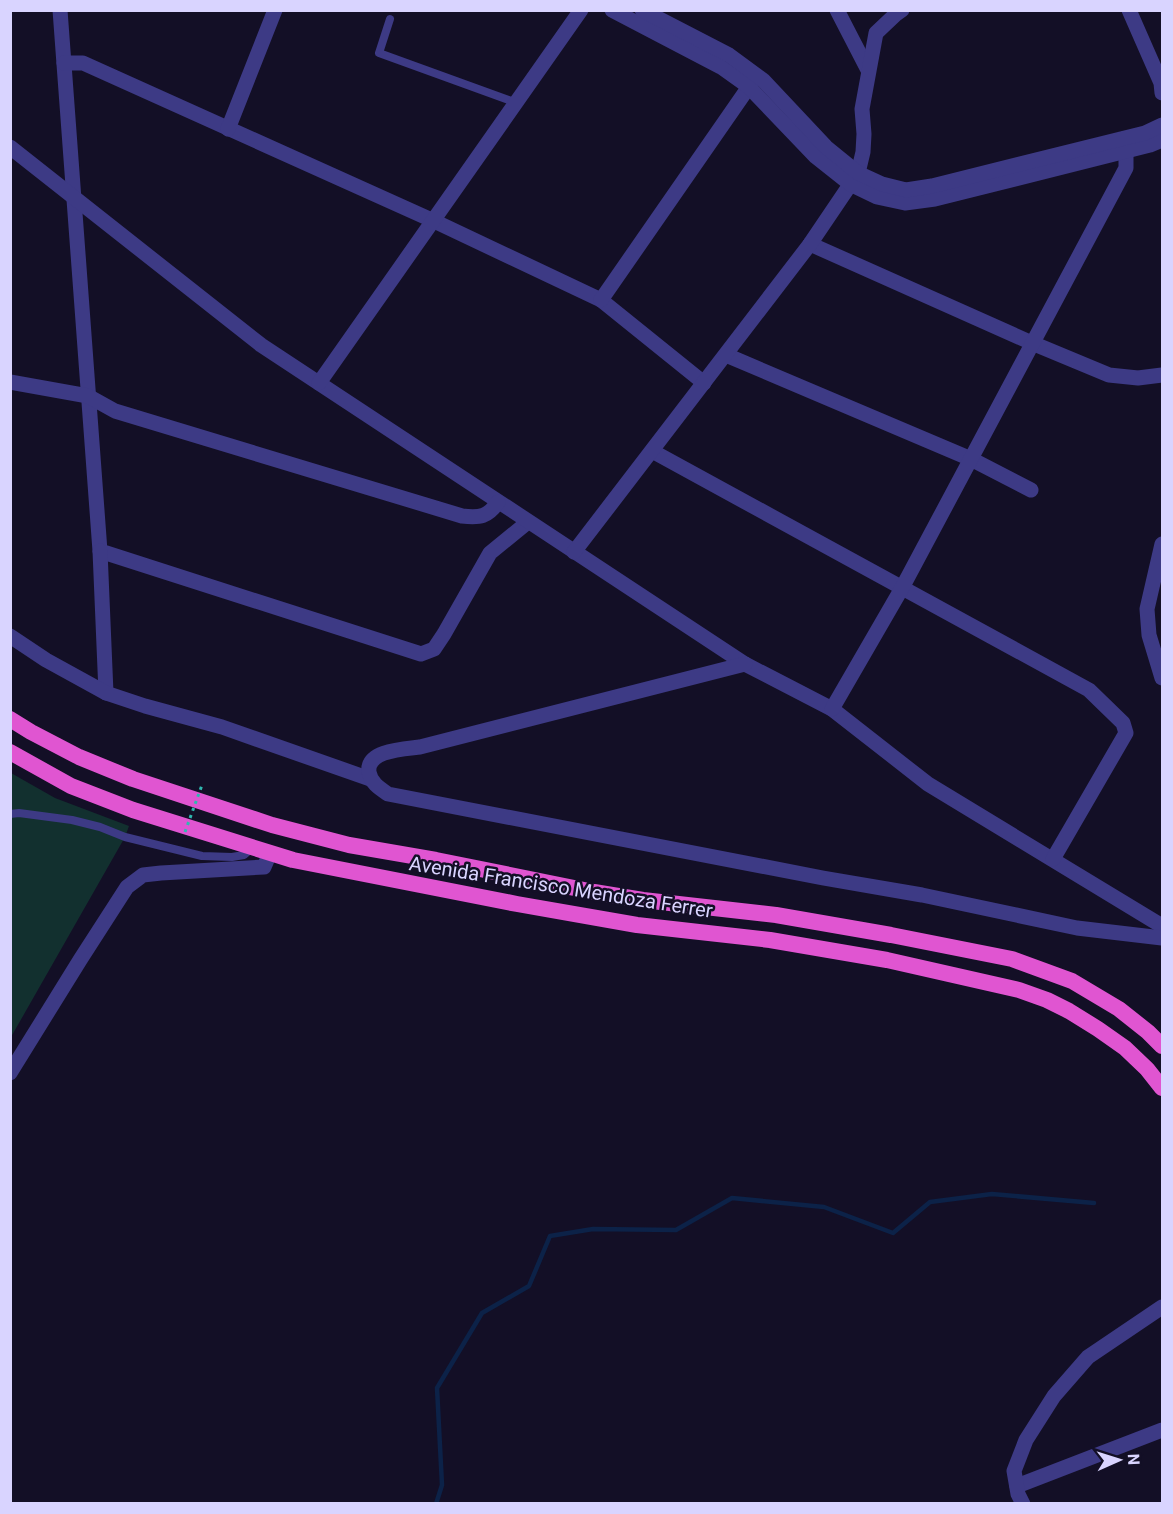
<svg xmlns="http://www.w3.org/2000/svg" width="1173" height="1514" viewBox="0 0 1173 1514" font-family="Roboto,sans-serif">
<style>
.green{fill:#12302f}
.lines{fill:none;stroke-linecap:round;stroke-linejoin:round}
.stream{stroke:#0c2248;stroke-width:4.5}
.service{stroke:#3d3a85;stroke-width:8}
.minor{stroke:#3d3a85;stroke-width:15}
.tertiary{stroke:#3d3a85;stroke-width:15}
.trunk{stroke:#e055d1;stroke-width:16}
.path-bridge{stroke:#2fb8b0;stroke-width:3;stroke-dasharray:3 4.5;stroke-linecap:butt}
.labels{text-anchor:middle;stroke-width:5;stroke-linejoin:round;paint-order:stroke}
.street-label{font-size:20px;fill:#d9d4ff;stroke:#130f26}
</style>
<rect width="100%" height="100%" fill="#130f26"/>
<path class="green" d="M11,773L55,798L129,826L125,837L11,1037Z"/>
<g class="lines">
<path class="stream" d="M436,1504L442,1485L437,1388L482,1313L529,1286L550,1236L593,1229L676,1230L732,1198L824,1207L893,1233L930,1202L992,1194L1094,1203"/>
<g class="service">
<path d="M390,19L379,53L517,103"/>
<path d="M10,814L19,813L72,820L100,827L125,837L202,856L232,857L244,855L252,848"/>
</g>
<g class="minor">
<path d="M60,10L100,551L421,654L434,649L444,634L490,553L528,522"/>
<path d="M837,10L868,70"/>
<path d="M1129,10L1161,83L1162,93"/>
<path d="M64,63H83L434,221L601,300L704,383"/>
<path d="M228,129L275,10"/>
<path d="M10,147L261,345L745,664L832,709L928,784L1162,926"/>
<path d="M810,244L1032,343L1109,375L1138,378L1162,375"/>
<path d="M601,300L755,78"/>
<path d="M726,355L971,459L1031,490"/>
<path d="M10,382L88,396L115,411L462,516C480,518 488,517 498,502"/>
<path d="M319,383L581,10"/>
<path d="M652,451L1089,690L1123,723L1126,733L1053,859"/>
<path d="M1162,544L1147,609L1149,635L1162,678"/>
<path d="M100,551L106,693"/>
<path d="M574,552L810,244L858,173L863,152L864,134L862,109L876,33L895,15L902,10"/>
<path d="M10,636L46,660L106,693L145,706L222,727L370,779"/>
<path d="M745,664L420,747C405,749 366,750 369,772C371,783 379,788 388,794L823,878L922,895L1077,928L1162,938"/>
<path d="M832,709L902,588L1126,168V151L1124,139"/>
<path d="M10,1073L80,960L127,887L143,875L161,873L264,867L270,853"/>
<path d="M1017,1486L1162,1430"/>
<path d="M1023,1504L1018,1494L1014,1471L1026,1440L1054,1396L1088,1357L1162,1307"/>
</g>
<g class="tertiary">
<path d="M612,10L721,67L749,87L816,157L850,184L877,197L905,203L935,199L1150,145L1162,140"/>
<path d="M642,10L729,55L763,80L826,147L858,173L882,184L906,190L932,186L1145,133L1162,125"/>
</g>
<g class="trunk">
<path d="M10,719L31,732L79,757L133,779L272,825L349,845L436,860L594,892L643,900L776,915L891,935L1012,959L1072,981L1119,1009L1148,1032L1162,1046"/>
<path d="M10,752L71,786L133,810L293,860L517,904L637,925L770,940L887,960L1019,990L1047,1000L1069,1011L1098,1029L1125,1048L1147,1069L1162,1088"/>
</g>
<path class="path-bridge" d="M185,832L202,785"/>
</g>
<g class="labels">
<g class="street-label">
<text transform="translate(561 887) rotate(9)" y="7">Avenida Francisco Mendoza Ferrer</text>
</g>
</g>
<rect width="1173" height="1514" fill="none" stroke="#d9d4ff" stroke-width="24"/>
<g transform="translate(1119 1460) rotate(87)" stroke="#130f26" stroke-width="4.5" paint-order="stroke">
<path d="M0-4.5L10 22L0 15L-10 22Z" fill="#d9d4ff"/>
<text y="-9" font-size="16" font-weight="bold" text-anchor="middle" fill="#d9d4ff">N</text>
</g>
</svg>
